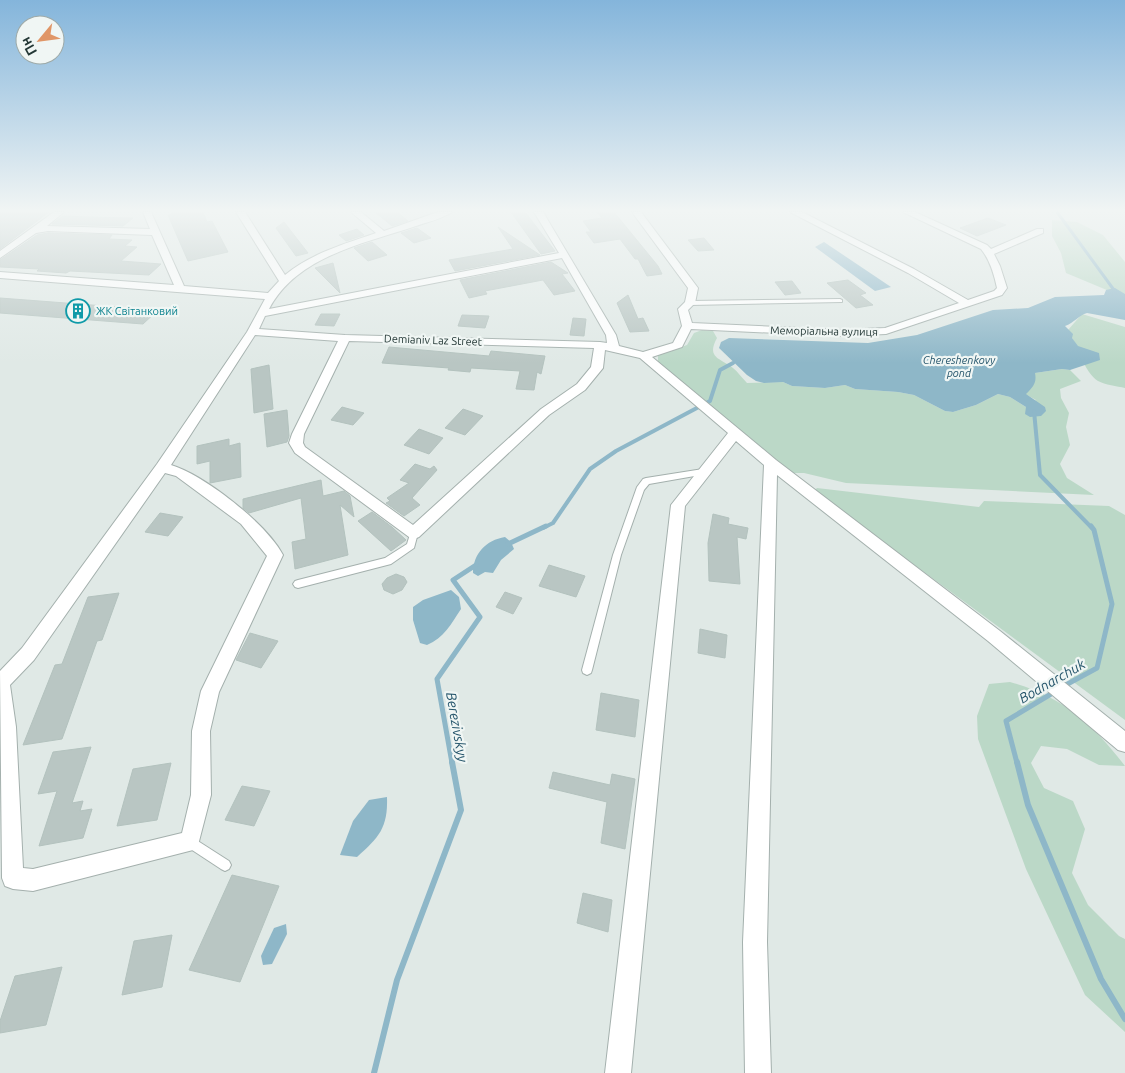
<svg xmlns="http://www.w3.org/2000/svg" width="1125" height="1073" viewBox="0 0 1125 1073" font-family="Ubuntu,sans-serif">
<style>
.green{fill:#bbd8c7}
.water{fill:#8eb7c8}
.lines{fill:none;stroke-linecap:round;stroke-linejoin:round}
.stream-far3{stroke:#8eb7c8;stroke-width:3}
.stream-far2{stroke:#8eb7c8;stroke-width:4}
.stream-far1{stroke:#8eb7c8;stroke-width:5}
.stream{stroke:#8eb7c8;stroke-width:6}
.building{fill:#b9c6c3;stroke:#b3c2be}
.service-casing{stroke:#a4b0ad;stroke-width:2}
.minor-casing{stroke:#a4b0ad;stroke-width:2}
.service{fill:#fff;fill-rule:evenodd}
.minor{fill:#fff;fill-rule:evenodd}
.labels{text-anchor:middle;stroke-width:4.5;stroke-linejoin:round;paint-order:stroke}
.far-culture-label{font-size:11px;fill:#0d838f;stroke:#f0f6f4;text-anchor:start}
.far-street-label{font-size:11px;fill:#233735;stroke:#f0f6f4}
.far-water-label{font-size:11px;font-style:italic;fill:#25556b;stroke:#f0f6f4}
.water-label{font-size:14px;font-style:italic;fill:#25556b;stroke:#f0f6f4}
</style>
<rect width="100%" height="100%" fill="#e0e9e6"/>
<g class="green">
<path d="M1052,220L1077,222L1103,235L1125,262V295L1114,293L1066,273L1061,253L1052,236Z"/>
<path d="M1082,314L1125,327V388C1117,386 1105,385 1098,381C1085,373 1076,344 1068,330Z"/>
<path d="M702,330L713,331L717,338C706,358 720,358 733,368C738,372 742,378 747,383L783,382L792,386L825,388L845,385L855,389L898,392L914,395L945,411L953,412L976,405L998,394L1010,397L1026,407L1036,400L1025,394L1035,373L1062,369L1070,370L1081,381L1060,389L1061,398L1069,413L1066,427L1070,445L1060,464L1067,478L1094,495L846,483L804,473H789L661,367L658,362V355L687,345L694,333Z"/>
<path d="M817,488L979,507L984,501L1109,506L1125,515V720L814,491Z"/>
<path d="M1010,682C1062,696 1093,724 1125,766L1099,765L1067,749L1041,746L1031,763L1044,788L1073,801L1085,829L1072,873L1088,905L1119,936L1125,939V1032L1085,995L1026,869L978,739L977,716L989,684Z"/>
</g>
<g class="water">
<path d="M824,242L891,287L875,291L815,247Z"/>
<path d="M1115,288L1125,294V320L1087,313C1079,315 1074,323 1065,326L1073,334L1072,338L1078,346L1099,353L1100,360L1070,370L1062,369L1035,373C1037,383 1033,387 1026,394L1045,407L1046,411L1041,416L1030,417L1025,414L1026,407L1010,397L998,394L976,405L953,412L945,411L914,395L898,392L855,389L845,385L825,388L792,386L783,382L764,383L756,381L747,375L719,348L721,342L729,338L868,343L917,335L993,310L1028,308L1055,297L1104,295L1106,290Z"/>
<path d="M505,537L511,542L514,549L501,560L493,573L485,572L478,576L473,573C473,554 486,540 505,537Z"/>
<path d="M451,590L459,597L461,609C451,624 444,638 427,645L420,643L413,620V607L423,600Z"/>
<path d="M387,797C388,828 379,837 357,857L340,855L353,821L369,800Z"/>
<path d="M286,924L287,934L272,964L263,965L261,956L274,928Z"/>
</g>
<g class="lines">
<path class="stream-far3" d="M1057,212L1114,290L1125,297"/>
<g class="stream-far2">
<path d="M1034,411L1040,475L1092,528"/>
<path d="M543,528L553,523L590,469L616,451L710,401L720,370L733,363"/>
</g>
<g class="stream-far1">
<path d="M508,544L546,526"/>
<path d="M1062,687L1097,668L1112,604L1094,530L1091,526"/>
<path d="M452,763L437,679L480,617L453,580L476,565"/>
<path d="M1017,763L1006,721L1056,691"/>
</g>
<g class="stream">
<path d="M1017,762L1028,805L1101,979L1125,1019"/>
<path d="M374,1073L397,980L461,810L452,762"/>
</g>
</g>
<g class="building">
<path d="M0,212H49L0,249Z"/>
<path d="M180,212H203L207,222L212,221L228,252L188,261L168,215Z"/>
<path d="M375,212H397L408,221L392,226Z"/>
<path d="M511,212H525L555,251L541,254Z"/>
<path d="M597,212H614L658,266L662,274L647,276L638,259H635L620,239L594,243L586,232H591L583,221L602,218Z"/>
<path d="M63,216L88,217L133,218L123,226L52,224Z"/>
<path d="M988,218L1006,225L977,236L960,228Z"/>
<path d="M284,222L308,253L296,256L276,228Z"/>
<path d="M498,227L540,255L455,271L449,260L513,249Z"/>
<path d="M417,228L431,238L414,243L401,233Z"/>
<path d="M357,229L364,235L346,241L339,235Z"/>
<path d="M48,233L112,235L109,239L132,240L125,246L137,247L121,261L161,264L149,275L70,271L66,273L37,271L39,269L0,267V260L37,235Z"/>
<path d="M704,238L714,250L698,251L688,240Z"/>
<path d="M372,242L387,255L368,261L354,248Z"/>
<path d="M551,262L568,273L562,274L575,291L554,295L543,280L485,291L487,294L469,298L460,280Z"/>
<path d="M333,263L340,293L315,268Z"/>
<path d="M848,280L866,293L860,295L873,305L856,308L827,283Z"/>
<path d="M792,281L801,293L785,295L775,282Z"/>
<path d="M628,295L638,319L643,318L649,331L630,332L617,303Z"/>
<path d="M0,298L158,310L143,324L0,313Z"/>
<path d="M321,314H340L334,326L315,325Z"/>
<path d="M462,315L489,316L485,328L458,326Z"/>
<path d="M573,318L586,319L584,336L570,335Z"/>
<path d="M389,347L489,356L491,351L545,356L541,374L537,372L534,390L516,389L520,371L471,368L470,372L448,370L449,368L382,363Z"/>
<path d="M269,365L273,409L254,413L251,369Z"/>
<path d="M342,407L364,413L353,425L331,420Z"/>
<path d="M463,409L483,416L465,435L445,428Z"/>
<path d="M287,410L289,436L287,442L267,447L264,414Z"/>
<path d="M419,429L443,438L429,454L404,445Z"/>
<path d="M229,439V446L240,443L241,477L210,483V461L197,464V446Z"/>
<path d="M415,464L430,469L434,466L437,470L412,498L420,505L404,516L386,503L390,501L387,498L409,483L400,480Z"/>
<path d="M321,480L323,496L344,491L350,496L354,517L340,505L348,555L295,569L292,542L306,539L301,498L249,513L243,508V499Z"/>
<path d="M372,512L392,527L406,540L391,551L358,521Z"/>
<path d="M160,513L183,517L168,536L145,532Z"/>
<path d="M713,514L729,518L728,524L748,528L746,539L737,537L740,584L709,581L708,543Z"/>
<path d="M549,565L585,576L576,597L539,586Z"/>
<path d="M396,574L404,577L407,582L402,590L393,594L384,590L382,584L387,578Z"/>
<path d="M505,592L522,598L513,614L496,607Z"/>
<path d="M119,593L102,640L97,641L62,739L23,745L55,665L62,664L88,597Z"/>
<path d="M700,629L727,635L725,658L698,653Z"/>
<path d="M250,633L278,641L261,668L236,660Z"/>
<path d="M601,693L639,700L635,737L596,730Z"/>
<path d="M91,747L72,803L83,801L80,811L92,809L83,838L39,846L57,791L38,794L53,752Z"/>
<path d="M171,763L157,820L117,826L133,769Z"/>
<path d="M553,772L610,785L612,774L635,779L625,849L601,843L607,802L549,788Z"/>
<path d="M242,786L270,791L254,826L225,820Z"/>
<path d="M232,875L279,886L240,982L189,970Z"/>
<path d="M583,893L612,900L608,932L577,923Z"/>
<path d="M172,935L162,987L122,995L134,941Z"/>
<path d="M62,967L46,1025L0,1033V1021L15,976Z"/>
</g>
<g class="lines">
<g class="service-casing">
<g id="service">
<path d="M840,299L842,300V302L690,305L687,303L690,301Z"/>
<path d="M703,469L707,472L706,474L649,484L644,490L621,555L592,670L591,673L587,675L583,673L582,670L613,555L637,487L643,479L646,478Z"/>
<path d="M414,530L417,531L418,533L414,548L391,564L298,588L295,587L293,584L295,581L298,580L385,558L407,544L411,531Z"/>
<path d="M190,836L229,861L231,865L229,869L225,871L221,869L186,846L184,842L186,838Z"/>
</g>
</g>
<g class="minor-casing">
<path id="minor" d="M54,212H64L47,226L150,229L143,212H151L184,286L268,293L279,281L236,212H245L285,275C312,253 344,244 376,233L351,212H361L384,231L438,212H452C442,219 427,222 416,226C363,244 297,256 269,309L559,253L534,212H543L616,335L619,346L643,352L673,343L682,326L678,309L685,302L688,288L632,212H641L698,288L695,303L688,310L692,323L842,330L885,328L959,303L908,273L790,212H802L914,269L968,300L994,291L997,288C994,274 990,260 981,249L903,212H915L987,245L991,249L1037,229H1043V233L994,254L1000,266L1007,288L1002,295L886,334L842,336L691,329L682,347L652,357L776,460L1000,631L1125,731V752L1118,750L988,641L777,475L767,942L771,1073H745L743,942L764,465L736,441L685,506L631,1073H605L671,505L728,433L640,358L605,350L603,368L585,390L549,415L419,537L414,539L409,537L295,453L289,443L292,434L338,341L255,335L171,465C204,475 266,523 283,555L219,692L210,731L211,795L197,849L33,891L13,889L5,886L2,878L0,671L22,648L157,464L247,332L265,299L0,278V272L174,285L152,235L48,231L36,233L0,258V251ZM562,258L606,335L607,343L600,342L345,335L259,329L265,316ZM349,341L594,348L591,367L577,384L541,409L413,525L305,447L303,443L304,434ZM165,473L176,476L241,524L267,556L201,691L192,731L191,795L182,833L33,869L23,868L16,727L10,685L34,660Z"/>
</g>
<use href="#service" class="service"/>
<use href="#minor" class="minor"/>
</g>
<linearGradient id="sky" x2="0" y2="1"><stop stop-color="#84b5db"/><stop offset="0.58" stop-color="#f1f5f4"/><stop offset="1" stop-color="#f1f5f4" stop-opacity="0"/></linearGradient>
<rect width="1125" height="363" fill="url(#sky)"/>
<defs>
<g id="building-ring" transform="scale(1.25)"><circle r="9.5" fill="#f0f6f4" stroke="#0f9aa8" stroke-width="1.5"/><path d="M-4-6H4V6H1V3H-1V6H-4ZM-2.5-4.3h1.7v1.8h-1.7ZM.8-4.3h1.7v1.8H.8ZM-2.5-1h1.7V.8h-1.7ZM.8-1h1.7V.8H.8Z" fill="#0f9aa8"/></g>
</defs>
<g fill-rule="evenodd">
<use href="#building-ring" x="78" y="311"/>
</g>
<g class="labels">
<g class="far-culture-label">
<text x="96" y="315">ЖК Світанковий</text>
</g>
<g class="far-street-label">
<text transform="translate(824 331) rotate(1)" y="4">Меморіальна вулиця</text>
<text transform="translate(433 340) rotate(2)" y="4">Demianiv Laz Street</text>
</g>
<g class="far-water-label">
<text x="959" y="364">Chereshenkovy<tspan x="959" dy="13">pond</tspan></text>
</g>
<g class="water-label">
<text transform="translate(1052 681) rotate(-30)" y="5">Bodnarchuk</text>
<text transform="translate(457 727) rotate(80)" y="5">Berezivskyy</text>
</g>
</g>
<g transform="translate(40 40) rotate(241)"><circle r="24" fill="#f0f6f4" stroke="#9eaaa8"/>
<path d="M0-4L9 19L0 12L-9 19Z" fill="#e09667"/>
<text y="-8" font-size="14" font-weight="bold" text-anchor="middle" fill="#233735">Пн</text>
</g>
</svg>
